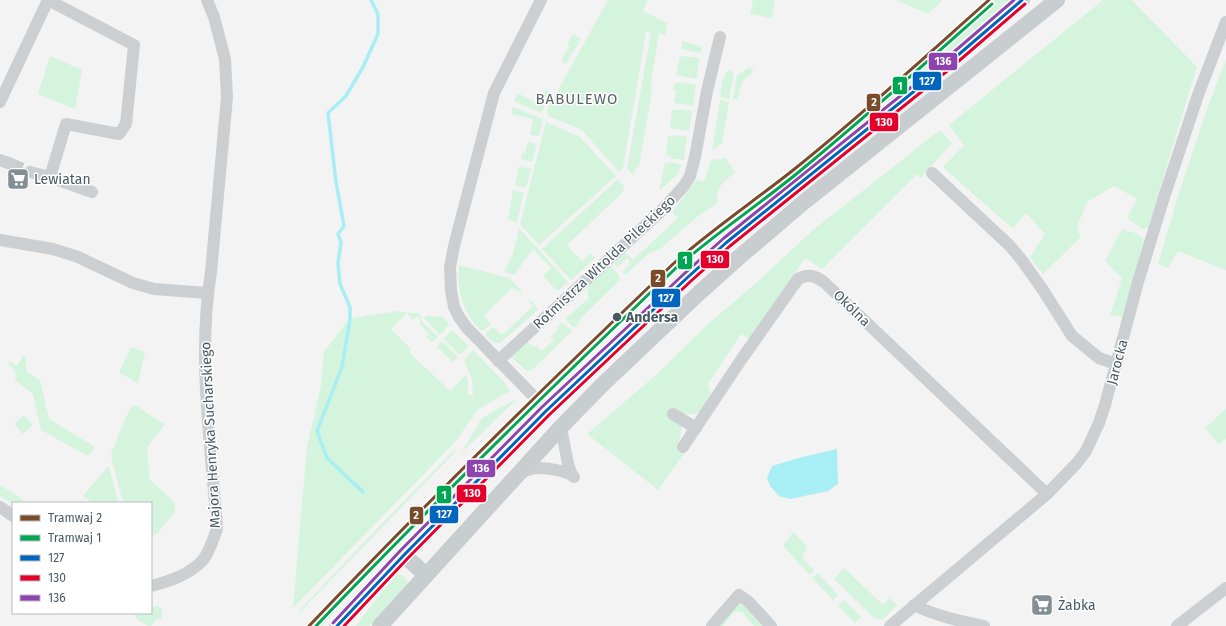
<svg xmlns="http://www.w3.org/2000/svg" width="1226" height="626" viewBox="0 0 1226 626" font-family="'Fira Sans',sans-serif">
<style>
.green{fill:#d5f4dd}
.water{fill:#a7eff4}
.lines{fill:none;stroke-linecap:round;stroke-linejoin:round}
.stream{stroke:#a7eff4;stroke-width:3.5}
.minor-tunnel{stroke:#c8cccf;stroke-width:12;stroke-dasharray:12 6;stroke-linecap:butt}
.minor{stroke:#cbcfd2;stroke-width:12}
.major{stroke:#c8cdd0;stroke-width:16}
.bus-1-casing{stroke:#fff;stroke-width:6}
.bus-2-casing{stroke:#fff;stroke-width:6}
.bus-3-casing{stroke:#fff;stroke-width:6}
.bus-1{stroke:#0065bd;stroke-width:3}
.bus-2{stroke:#e4002b;stroke-width:3}
.bus-3{stroke:#8e44ad;stroke-width:3}
.tram-1-casing{stroke:#fff;stroke-width:6}
.tram-2-casing{stroke:#fff;stroke-width:6}
.tram-1{stroke:#7a4b2a;stroke-width:3}
.tram-2{stroke:#00a651;stroke-width:3}
.stop-dot{fill:#475962;stroke:#fff;stroke-width:1.5}
.labels{text-anchor:middle;stroke-width:3;stroke-linejoin:round;paint-order:stroke}
.poi-label{font-size:14px;fill:#475962;stroke:#fff;text-anchor:start}
.street-label{font-size:14px;fill:#475962;stroke:#fff}
.stop-label{font-size:14px;font-weight:bold;fill:#475962;stroke:#fff;text-anchor:start}
.neighbourhood-label{font-size:15px;letter-spacing:1px;fill:#5d6368;stroke:#fff}
.line-badge{stroke:#fff;stroke-width:1.5}
.badge-label{font-size:11px;text-anchor:middle;font-weight:bold;fill:#fff}
</style>
<rect width="100%" height="100%" fill="#f3f3f3"/>
<g class="green">
<path d="M608,0H648L643,11L667,23L665,35L659,34L650,90L652,91L639,167H636L634,176L627,168L651,33L646,32L623,168L619,172L582,130L548,116L547,110Z"/>
<path d="M753,0H775L772,18L750,14Z"/>
<path d="M896,0H943L928,14Z"/>
<path d="M994,0H1009L934,67L889,101L880,99Z"/>
<path d="M1103,0H1132L1197,67L1148,227L1142,229L1127,218L1137,199L1114,186L1087,202L1077,227L1081,237L1043,274L1030,257L1045,234L1026,213L1013,229L943,167L964,145L949,125Z"/>
<path d="M573,34L581,39L566,64L561,61L569,47L567,45Z"/>
<path d="M682,40L702,47L701,53L681,49Z"/>
<path d="M50,56L82,70L75,109L38,94Z"/>
<path d="M680,56L685,57V56L699,58L697,79L676,75Z"/>
<path d="M1226,59V270L1178,251L1168,268L1158,264C1178,194 1200,126 1226,59Z"/>
<path d="M750,67L754,72L743,80L742,86L740,87L738,99H733L737,75Z"/>
<path d="M730,69L734,74L729,99L720,97C722,87 721,76 730,69Z"/>
<path d="M681,82L696,85L693,106L674,103L676,91L673,90L675,83H680Z"/>
<path d="M546,90L551,93L541,113L514,101L518,93L538,104Z"/>
<path d="M720,100L729,102L722,143L712,151Z"/>
<path d="M513,107L543,119L539,136L530,135L533,119L511,114Z"/>
<path d="M872,107L879,110L732,227V219C780,183 827,147 872,107Z"/>
<path d="M678,109L692,111L689,131L670,128L672,110H678Z"/>
<path d="M546,122L580,137L616,176L539,245L520,224Z"/>
<path d="M940,130L952,143L921,178L917,174L822,269L805,258L751,340L741,334L708,384L711,396C703,409 700,417 683,413C681,426 683,433 677,446L685,452L658,490L587,434L656,375L708,324L755,284L813,230Z"/>
<path d="M674,135L687,137L684,160L670,158L671,156L666,155L668,136L673,137Z"/>
<path d="M528,142L537,144L532,162L521,159L522,153H525Z"/>
<path d="M725,157L735,172C725,182 715,185 718,202L697,217L660,249L648,254L625,275L622,272L630,265L629,263L630,262L627,258L618,267L614,263L625,252L633,260L678,218L672,211L685,196L694,182L698,180L704,182L711,160L721,159Z"/>
<path d="M670,162L682,165L677,175L659,191L665,163H669Z"/>
<path d="M519,166L531,169L526,188L515,185Z"/>
<path d="M618,179L625,187L622,190L623,192L567,245L582,261L591,253L595,258L571,280L542,249Z"/>
<path d="M513,190L524,193L517,222L508,220Z"/>
<path d="M722,227L718,236L677,272L672,268L692,250Z"/>
<path d="M519,228L568,282L559,290H556L543,276L551,268L533,249L514,275L504,272L513,254Z"/>
<path d="M1122,229L1138,234L1144,239L1123,317L1110,315L1122,278L1105,261Z"/>
<path d="M459,265L509,278L522,291L521,292L512,288L484,315L491,324L484,330H480C463,313 456,289 459,265Z"/>
<path d="M610,265L618,274L620,280L581,318L576,327H573L565,319L589,298C581,285 602,273 610,265Z"/>
<path d="M529,299L537,307V311L500,343H495L486,336V333L493,327L502,335L533,306L529,302Z"/>
<path d="M399,311L407,313H419L423,322L438,337L432,342L426,337L429,334L419,323L421,320L417,316L413,320L407,313L391,329L411,349L409,352L450,391L466,375L468,382V395H473L472,379L464,360L473,350L504,382L510,391L477,410L456,441L293,608L307,447L321,386L324,352L349,319L370,315Z"/>
<path d="M426,316L444,317L449,325L440,335L424,318Z"/>
<path d="M562,322L572,331L532,370L527,371L511,357L527,341L533,347L536,346L542,351L554,340L551,336L558,330L556,328Z"/>
<path d="M452,330L469,346L460,355L444,339Z"/>
<path d="M442,341L458,357L453,362L437,347Z"/>
<path d="M131,347L145,352L138,384L119,372Z"/>
<path d="M23,356L26,358V371L40,380L49,419L95,447L88,456L41,430L33,394L15,380C17,371 15,369 8,364L10,361L17,366Z"/>
<path d="M581,356L585,360C576,369 558,391 545,391Z"/>
<path d="M518,398L461,453L482,418Z"/>
<path d="M135,405L165,425L147,447L150,480L174,502L175,512L156,535H151V503H123L111,456L112,451L130,408Z"/>
<path d="M1226,409V438L1219,445L1205,428Z"/>
<path d="M528,411L525,417L400,539L322,626H316L424,512Z"/>
<path d="M24,415L33,425L23,434L14,424Z"/>
<path d="M455,449L456,451L299,613V611L366,540Z"/>
<path d="M107,467H109L118,503H93L83,496Z"/>
<path d="M0,485L28,503H13V504L0,496Z"/>
<path d="M793,532L807,546L802,558L814,570L810,575L783,546Z"/>
<path d="M844,568L883,605L890,598L897,605L882,620L874,618L834,579Z"/>
<path d="M818,573L838,595L833,600L812,578Z"/>
<path d="M397,574L402,575L407,580V585L369,626H356L374,602Z"/>
<path d="M844,600L861,617L855,623L838,606Z"/>
<path d="M736,604H743L763,626H754L742,612H734L723,626H718Z"/>
<path d="M151,606H158L162,610V618L154,621V623L150,626C144,623 136,622 135,615L137,613H151Z"/>
</g>
<path class="water" d="M837,449L838,484L828,491L790,499L779,496L770,486L767,478L772,466L802,457Z"/>
<g class="lines">
<path class="stream" d="M363,492L327,458L317,431L342,367L350,320V307L340,284L338,263L341,242L338,234L344,226L336,182L328,113L346,96L363,67L378,34V14L371,0"/>
<path class="minor-tunnel" d="M11,164L30,172"/>
<g class="minor">
<path d="M541,0L494,93L454,246L450,267L451,291L454,307L459,317L467,328L547,410"/>
<path d="M0,102L48,0"/>
<path d="M0,160L11,164"/>
<path d="M30,172L50,177L66,124L119,134L126,124L134,45L48,0"/>
<path d="M932,173L1009,245L1021,259L1043,290L1072,336L1099,358L1116,364"/>
<path d="M50,177L92,192"/>
<path d="M0,240L53,249L78,257L133,283L154,289L207,293"/>
<path d="M498,361L661,211L684,186L690,176L695,157L707,91L720,37"/>
<path d="M673,414L696,428"/>
<path d="M561,427L568,464L572,475"/>
<path d="M683,447L741,360L798,279C808,273 817,276 825,283L1047,494"/>
<path d="M520,473C525,471 532,468 538,468C548,468 568,471 574,477"/>
<path d="M0,507L13,516"/>
<path d="M151,586C170,581 189,575 203,560C210,551 213,539 217,529C211,444 197,357 211,272L227,97L225,59L214,17L207,0"/>
<path d="M914,605C936,616 960,621 984,626"/>
<path d="M712,626L739,595L748,601L771,626"/>
<path d="M890,626L1047,494L1077,463L1086,451L1099,423L1105,405L1138,282L1164,197L1198,95L1226,22"/>
<path d="M1177,626L1226,588"/>
</g>
<g class="major">
<path d="M404,555L426,575"/>
<path d="M337,626L404,555L546,411L688,277L727,242L943,68L1022,0"/>
<path d="M380,626L561,427L602,385L698,294L738,258L804,202L1057,0"/>
</g>
<g class="bus-1-casing">
<path id="bus-1" d="M337,626L404,555L546,411L688,277L727,242L943,68L1022,0"/>
</g>
<g class="bus-2-casing">
<path id="bus-2" d="M344,626L408,558L549,415L691,281L730,246L946,72L1025,4"/>
</g>
<g class="bus-3-casing">
<path id="bus-3" d="M333,623L400,551L542,407L685,273L724,238L940,64L1014,0"/>
</g>
<use href="#bus-1" class="bus-1"/>
<use href="#bus-2" class="bus-2"/>
<use href="#bus-3" class="bus-3"/>
<g class="tram-1-casing">
<path id="tram-1" d="M309,626C427,502 549,382 673,264C712,229 756,200 797,167C863,114 926,56 989,0"/>
</g>
<g class="tram-2-casing">
<path id="tram-2" d="M316,626C433,503 554,385 676,268C716,233 760,204 800,171C866,117 929,60 992,4"/>
</g>
<use href="#tram-1" class="tram-1"/>
<use href="#tram-2" class="tram-2"/>
</g>
<defs>
<g id="supermarket-square" transform="scale(1.15)"><rect x="-9" y="-9" width="18" height="18" rx="4" fill="#838f95" stroke="#fff"/><path d="M-6-5.5h2.5l.6 2H6L4.5 2H-2.5L-4.4-4H-6ZM-1.5 3.2a1.3 1.3 0 1 0 .1 0ZM3 3.2a1.3 1.3 0 1 0 .1 0Z" fill="#fff"/></g>
</defs>
<g fill-rule="evenodd">
<use href="#supermarket-square" x="18" y="179"/>
<use href="#supermarket-square" x="1042" y="605"/>
</g>
<circle class="stop-dot" cx="617" cy="317" r="5"/>
<g class="labels">
<g class="poi-label">
<text x="34" y="184">Lewiatan</text>
<text x="1058" y="610">Żabka</text>
</g>
<g class="street-label">
<text transform="translate(604 262) rotate(-43)" y="5">Rotmistrza Witolda Pileckiego</text>
<text transform="translate(852 308) rotate(44)" y="5">Okólna</text>
<text transform="translate(1117 362) rotate(-75)" y="5">Jarocka</text>
<text transform="translate(210 435) rotate(-93)" y="5">Majora Henryka Sucharskiego</text>
</g>
<g class="stop-label">
<text x="626" y="322">Andersa</text>
</g>
<g class="neighbourhood-label">
<text x="577" y="104">BABULEWO</text>
</g>
</g>
<g class="line-badge">
<rect x="928" y="52" width="30" height="19" rx="4" fill="#8e44ad"/>
<rect x="912" y="71" width="30" height="20" rx="4" fill="#0065bd"/>
<rect x="892" y="76" width="16" height="19" rx="4" fill="#00a651"/>
<rect x="866" y="93" width="15" height="19" rx="4" fill="#7a4b2a"/>
<rect x="869" y="112" width="30" height="20" rx="4" fill="#e4002b"/>
<rect x="700" y="250" width="30" height="19" rx="4" fill="#e4002b"/>
<rect x="677" y="251" width="16" height="19" rx="4" fill="#00a651"/>
<rect x="650" y="269" width="16" height="19" rx="4" fill="#7a4b2a"/>
<rect x="651" y="288" width="30" height="20" rx="4" fill="#0065bd"/>
<rect x="466" y="459" width="30" height="19" rx="4" fill="#8e44ad"/>
<rect x="456" y="484" width="31" height="19" rx="4" fill="#e4002b"/>
<rect x="436" y="485" width="16" height="19" rx="4" fill="#00a651"/>
<rect x="429" y="505" width="30" height="19" rx="4" fill="#0065bd"/>
<rect x="409" y="506" width="15" height="19" rx="4" fill="#7a4b2a"/>
</g>
<g class="badge-label">
<text x="943" y="65">136</text>
<text x="927" y="85">127</text>
<text x="900" y="90">1</text>
<text x="874" y="106">2</text>
<text x="884" y="126">130</text>
<text x="715" y="263">130</text>
<text x="685" y="264">1</text>
<text x="658" y="282">2</text>
<text x="666" y="302">127</text>
<text x="481" y="472">136</text>
<text x="472" y="497">130</text>
<text x="444" y="499">1</text>
<text x="444" y="518">127</text>
<text x="416" y="519">2</text>
</g>
<rect x="12" y="502" width="140" height="112" fill="#ffffff" stroke="#b5bdc0"/>
<rect x="20" y="515" width="20" height="6" fill="#7a4b2a" stroke="#b5bdc0"/>
<text x="48" y="522" font-size="12" fill="#475962">Tramwaj 2</text>
<rect x="20" y="535" width="20" height="6" fill="#00a651" stroke="#b5bdc0"/>
<text x="48" y="542" font-size="12" fill="#475962">Tramwaj 1</text>
<rect x="20" y="555" width="20" height="6" fill="#0065bd" stroke="#b5bdc0"/>
<text x="48" y="562" font-size="12" fill="#475962">127</text>
<rect x="20" y="575" width="20" height="6" fill="#e4002b" stroke="#b5bdc0"/>
<text x="48" y="582" font-size="12" fill="#475962">130</text>
<rect x="20" y="595" width="20" height="6" fill="#8e44ad" stroke="#b5bdc0"/>
<text x="48" y="602" font-size="12" fill="#475962">136</text>
</svg>
